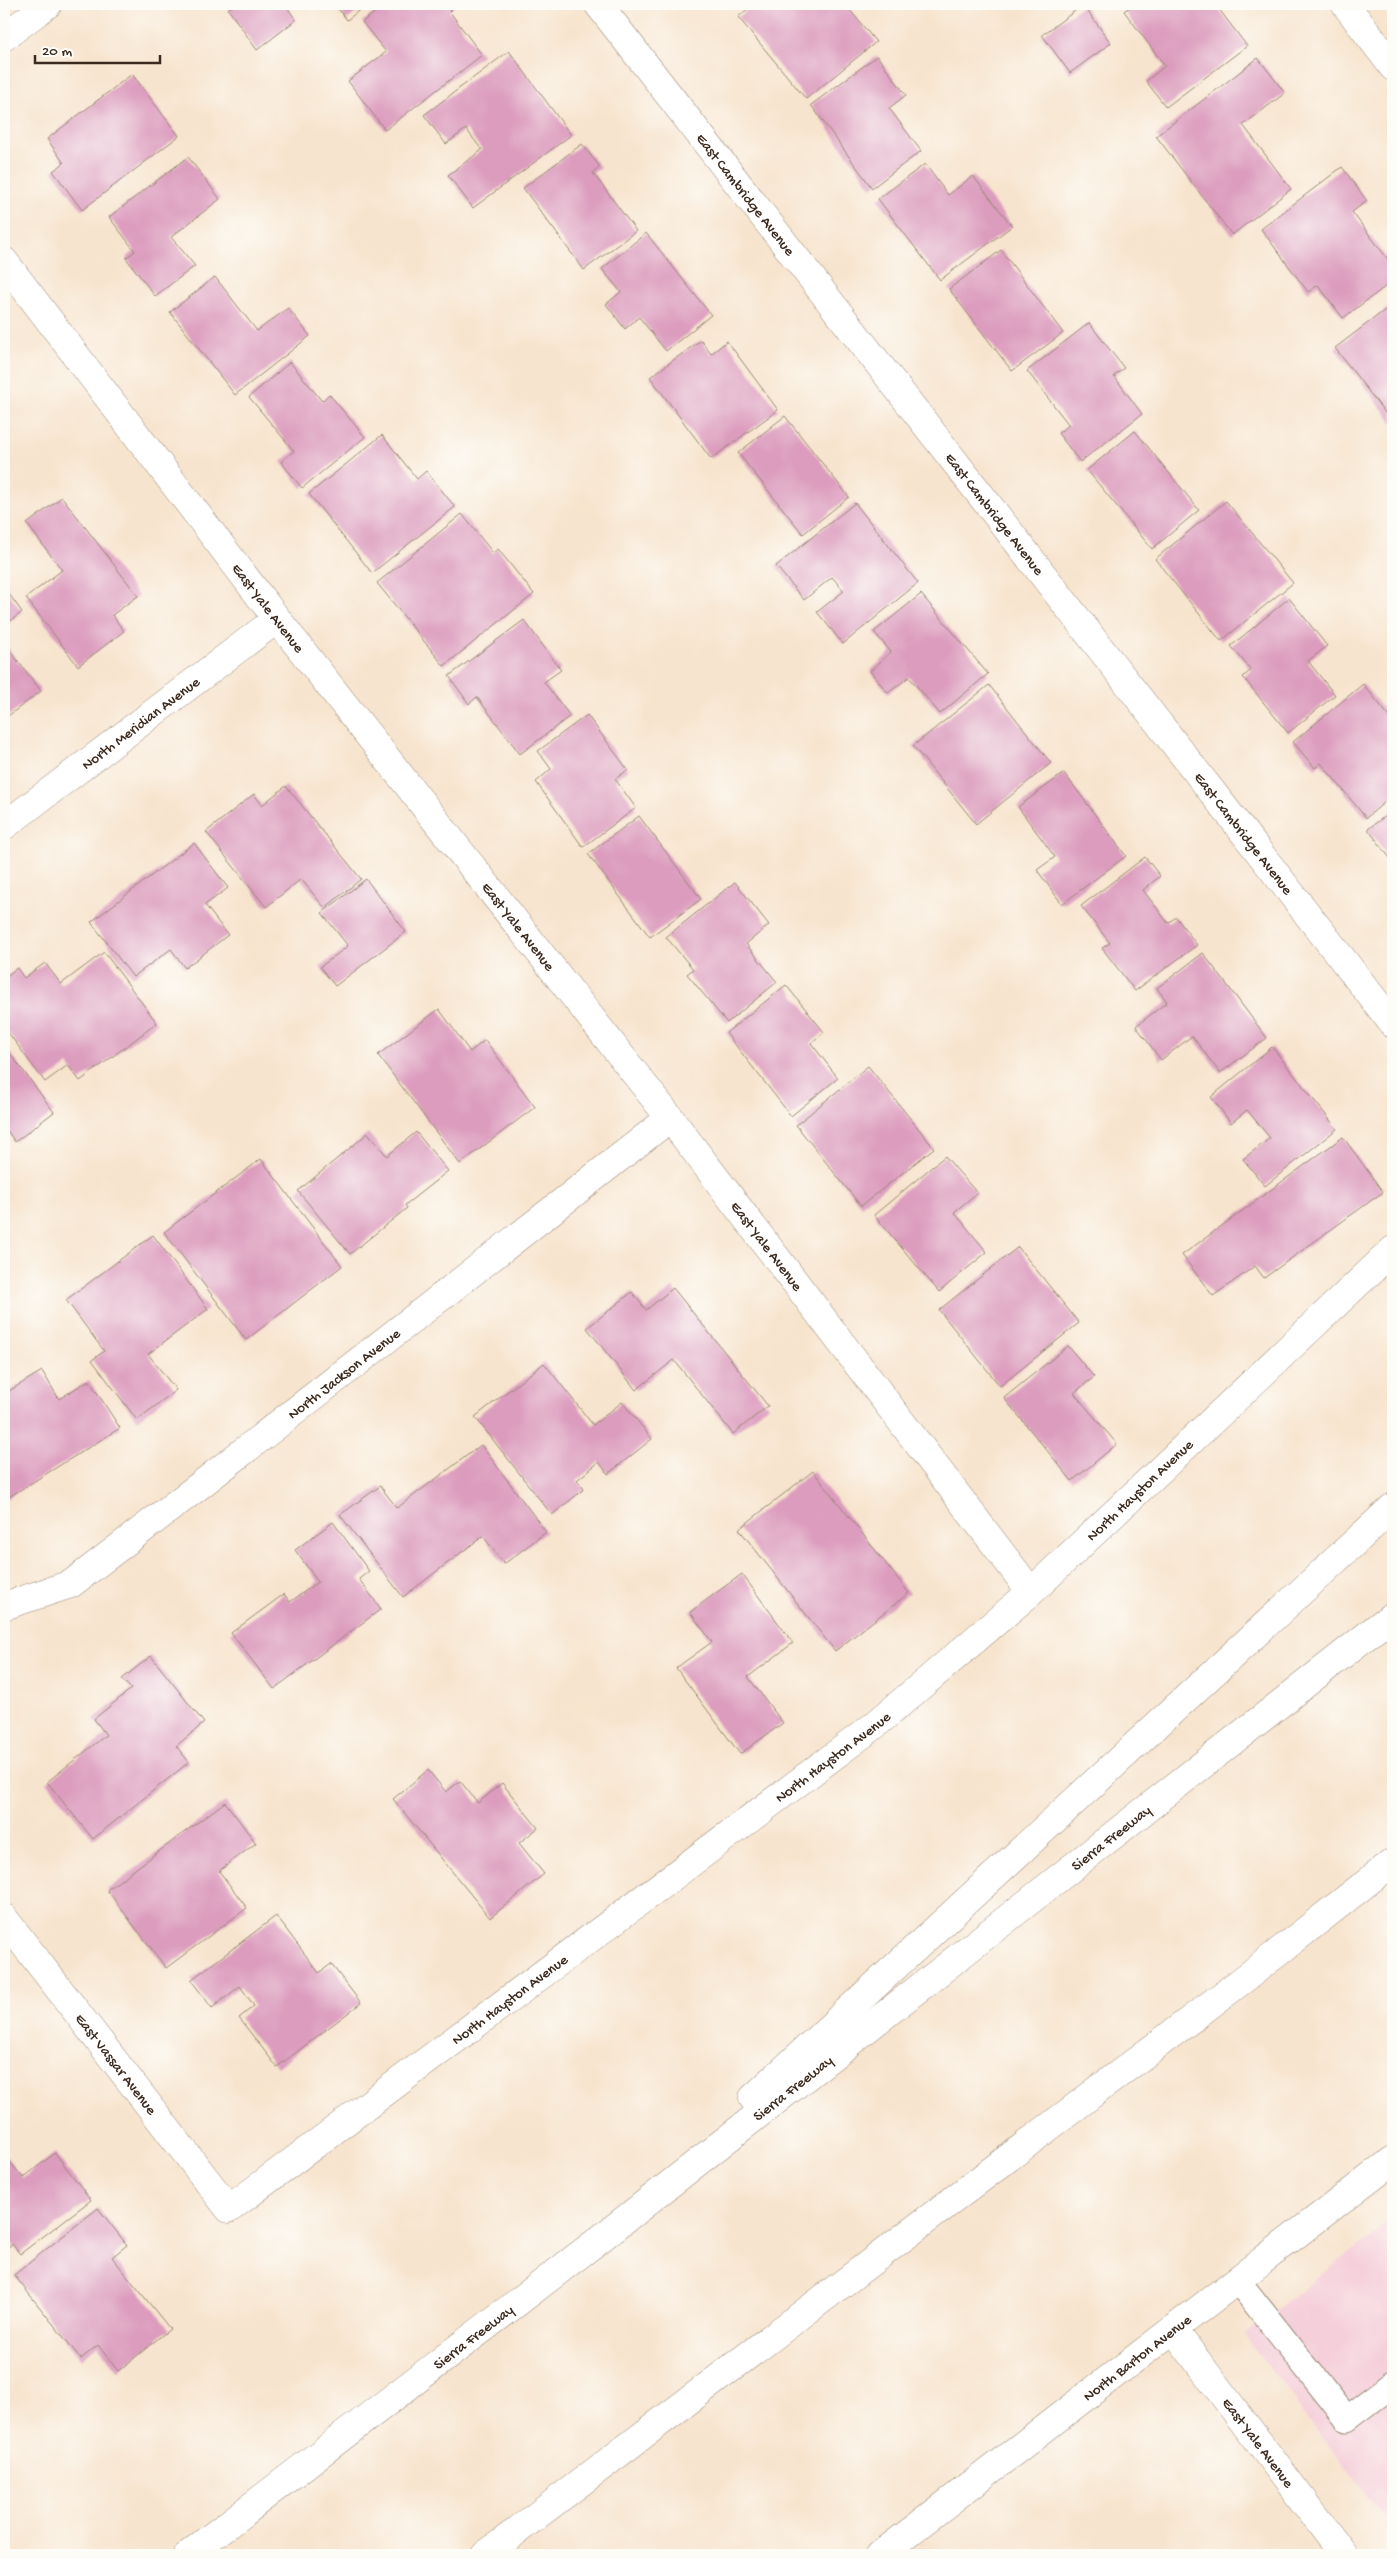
<svg xmlns="http://www.w3.org/2000/svg" width="1397" height="2559" viewBox="0 0 1397 2559" font-family="'Gochi Hand',sans-serif">
<style>
.built{fill:#f5cfda}
.building{fill:#dc9cbe}
.lines{fill:none;stroke-linecap:round;stroke-linejoin:round}
.lane-casing{stroke:#998776;stroke-width:27}
.street-casing{stroke:#998776;stroke-width:29}
.secondary-casing{stroke:#998776;stroke-width:29}
.highway-casing{stroke:#998776;stroke-width:29}
.lane{stroke:#fff;stroke-width:25}
.street{stroke:#fff;stroke-width:28}
.secondary{stroke:#fff;stroke-width:28}
.highway{stroke:#fff;stroke-width:28}
.labels{text-anchor:middle;stroke-width:5;stroke-linejoin:round;paint-order:stroke}
.street-label{font-size:15px;fill:#3b2a1e;stroke:#fdfcf7}
</style>
<rect width="100%" height="100%" fill="#fdfcf7"/>
<filter id="ink" filterUnits="userSpaceOnUse"><feTurbulence type="fractalNoise" baseFrequency=".02" numOctaves="2"/><feDisplacementMap in="SourceGraphic" scale="10" xChannelSelector="R" yChannelSelector="G"/><feConvolveMatrix kernelMatrix="1 2 1 2 8 2 1 2 1" color-interpolation-filters="sRGB"/></filter>
<filter id="wash" filterUnits="userSpaceOnUse"><feTurbulence type="fractalNoise" baseFrequency=".0096" numOctaves="4" result="noise"/><feDisplacementMap in="SourceGraphic" scale="20" xChannelSelector="R" yChannelSelector="G"/><feGaussianBlur stdDeviation="1.12" result="paint"/><feColorMatrix in="noise" values="0 0 0 0 0 0 0 0 0 0 0 0 0 0 0 0 0 1.4 0 .05"/><feComposite in="paint" operator="in"/></filter>
<g filter="url(#wash)">
<rect width="100%" height="100%" fill="#f7e4ce"/>
<path class="built" d="M1393,2219V2529L1244,2335Z"/>
<g id="blocks">
<g class="building">
<path d="M236,4H285L296,20L257,50L228,9Z"/>
<path d="M334,4H367L347,20Z"/>
<path d="M386,4H452L454,7L449,11L482,55L385,130L348,81L386,52L362,22Z"/>
<path d="M754,4H845L876,42L806,99L738,17Z"/>
<path d="M1134,4H1199L1204,10L1211,4H1215L1247,46L1166,107L1146,81L1165,66L1124,11Z"/>
<path d="M1083,5L1111,43L1070,73L1042,35Z"/>
<path d="M509,51L571,135L473,208L448,175L482,150L466,129L446,144L424,115Z"/>
<path d="M877,56L906,95L889,108L921,151L872,188L811,105Z"/>
<path d="M1258,58L1285,93L1243,125L1291,189L1232,235L1156,136Z"/>
<path d="M132,74L179,136L82,210L53,171L64,163L47,139Z"/>
<path d="M582,144L600,167L593,173L636,231L584,270L523,188Z"/>
<path d="M188,157L220,199L171,237L195,266L155,296L126,258L135,251L109,217Z"/>
<path d="M925,164L948,195L973,176L1012,226L940,280L878,199Z"/>
<path d="M1342,167L1367,201L1352,212L1393,266V281L1343,318L1318,285L1308,292L1261,229Z"/>
<path d="M646,233L711,315L666,351L639,317L625,329L606,304L621,292L602,269Z"/>
<path d="M1001,250L1063,333L1012,371L949,289Z"/>
<path d="M215,277L257,331L288,308L310,336L235,395L170,312Z"/>
<path d="M1393,304V423L1335,348Z"/>
<path d="M1089,323L1124,368L1114,376L1142,414L1080,462L1058,433L1069,425L1027,371Z"/>
<path d="M701,340L711,354L727,341L778,410L711,459L650,377Z"/>
<path d="M290,362L322,401L329,394L365,437L302,488L281,462L294,451L249,397Z"/>
<path d="M785,416L849,497L803,534L738,453Z"/>
<path d="M1135,431L1199,510L1152,549L1087,470Z"/>
<path d="M382,435L417,479L426,471L455,507L372,573L309,494Z"/>
<path d="M62,497L138,596L112,615L124,631L78,666L26,598L62,570L27,524Z"/>
<path d="M1226,501L1293,583L1221,641L1155,559Z"/>
<path d="M855,503L918,583L843,644L817,612L844,591L832,577L804,600L776,566Z"/>
<path d="M462,514L493,553L498,549L534,594L444,666L377,583Z"/>
<path d="M4,587L22,612L4,626Z"/>
<path d="M921,594L988,674L940,714L909,677L888,693L870,671L891,652L874,632Z"/>
<path d="M1289,598L1327,646L1308,661L1335,695L1288,733L1243,677L1251,670L1231,646Z"/>
<path d="M524,620L561,670L544,682L570,716L520,754L477,697L469,704L449,676Z"/>
<path d="M4,643L41,691L4,719Z"/>
<path d="M1363,684L1393,721V795L1366,818L1321,763L1315,768L1293,742Z"/>
<path d="M989,685L1051,763L976,824L913,746Z"/>
<path d="M587,715L628,770L615,779L636,808L583,847L536,782L551,769L538,751Z"/>
<path d="M1064,773L1126,856L1062,904L1037,870L1055,857L1018,807Z"/>
<path d="M286,786L361,879L325,908L301,879L266,907L206,832L254,794L262,805Z"/>
<path d="M1393,810V862L1368,829Z"/>
<path d="M639,816L701,899L650,937L588,854Z"/>
<path d="M194,843L228,888L205,905L228,935L185,968L171,949L133,977L91,922Z"/>
<path d="M1145,857L1160,876L1143,890L1168,923L1176,917L1197,945L1135,991L1102,948L1110,943L1081,906Z"/>
<path d="M366,879L406,932L335,986L320,967L348,946L322,913Z"/>
<path d="M735,882L769,925L746,944L777,982L727,1023L687,974L693,969L666,937Z"/>
<path d="M104,952L157,1023L80,1081L68,1065L45,1082L4,1027V978L17,968L24,978L45,963L61,984Z"/>
<path d="M1203,953L1267,1038L1220,1073L1192,1036L1161,1060L1136,1026L1167,1002L1157,988Z"/>
<path d="M786,985L824,1032L811,1043L838,1078L791,1116L726,1033Z"/>
<path d="M439,1009L470,1052L485,1040L535,1107L460,1164L378,1055Z"/>
<path d="M4,1045L54,1112L15,1142L4,1126Z"/>
<path d="M1272,1047L1337,1129L1265,1186L1243,1159L1270,1138L1247,1110L1231,1123L1211,1097Z"/>
<path d="M868,1066L934,1148L861,1206L796,1125Z"/>
<path d="M416,1132L448,1171L405,1205L407,1208L350,1254L298,1191L368,1133L387,1156Z"/>
<path d="M1343,1137L1383,1192L1264,1278L1255,1266L1213,1296L1182,1255Z"/>
<path d="M945,1156L977,1193L954,1212L987,1252L939,1292L874,1215Z"/>
<path d="M261,1159L342,1266L246,1340L164,1232Z"/>
<path d="M153,1235L208,1309L148,1354L176,1390L137,1420L92,1360L104,1351L66,1300Z"/>
<path d="M1018,1247L1079,1323L1000,1386L939,1310Z"/>
<path d="M673,1288L768,1406L733,1434L674,1360L636,1390L587,1328L632,1292L646,1310Z"/>
<path d="M1068,1346L1094,1377L1074,1393L1117,1444L1072,1481L1004,1398Z"/>
<path d="M544,1363L593,1425L622,1402L652,1439L608,1474L599,1462L577,1480L584,1489L552,1515L475,1417Z"/>
<path d="M42,1371L59,1399L89,1380L120,1428L4,1500V1394Z"/>
<path d="M481,1445L546,1532L504,1564L483,1536L403,1597L340,1515L380,1486L397,1508Z"/>
<path d="M813,1471L909,1593L835,1651L739,1529Z"/>
<path d="M333,1522L369,1571L359,1579L381,1609L274,1689L231,1633L284,1594L290,1602L318,1582L295,1550Z"/>
<path d="M742,1574L793,1643L748,1677L783,1723L740,1754L676,1668L712,1642L690,1612Z"/>
<path d="M151,1656L204,1723L176,1746L189,1762L93,1839L47,1782L106,1735L94,1719L131,1689L122,1679Z"/>
<path d="M428,1770L446,1792L460,1781L478,1803L502,1783L538,1828L519,1843L544,1874L490,1918L393,1799Z"/>
<path d="M225,1802L256,1843L219,1871L247,1908L166,1968L107,1890Z"/>
<path d="M276,1916L319,1973L331,1964L361,2003L277,2067L239,2018L254,2006L240,1986L212,2008L191,1980Z"/>
<path d="M55,2153L91,2200L20,2254L12,2244L4,2251V2154L23,2178Z"/>
<path d="M98,2208L127,2245L112,2257L170,2329L118,2371L98,2345L81,2359L14,2275Z"/>
</g>
</g>
</g>
<g filter="url(#ink)">
<use href="#blocks" fill-opacity="0" stroke="#998776" stroke-width="1"/>
<g class="lines">
<g class="lane-casing">
<path id="lane" d="M1237,2280L1347,2419L1393,2384"/>
</g>
<g class="street-casing">
<g id="street">
<path id="s1" d="M598,4L1393,1024"/>
<path d="M1345,4L1393,67"/>
<path id="s2" d="M4,261L277,619L670,1118L1031,1592"/>
<path id="s3" d="M4,826L277,619"/>
<path id="s4" d="M4,1606L71,1584L199,1486L670,1118"/>
<path id="s5" d="M4,1918L229,2209L875,1725L1031,1592L1393,1250"/>
<path id="s6" d="M1173,2329L1344,2555"/>
<path id="s7" d="M880,2555L1393,2160"/>
</g>
</g>
<g class="secondary-casing">
<path id="secondary" d="M4,37L48,4"/>
</g>
<g class="highway-casing">
<g id="highway">
<path d="M753,2098L1393,1507"/>
<path id="s8" d="M188,2555L600,2239L1393,1615"/>
<path d="M485,2555L1248,1976L1393,1862"/>
</g>
</g>
<use href="#lane" class="lane"/>
<use href="#street" class="street"/>
<use href="#secondary" class="secondary"/>
<use href="#highway" class="highway"/>
</g>
</g>
<g class="labels">
<g class="street-label">
<text dy="5" stroke="none"><textPath href="#s1" startOffset="241">East Cambridge Avenue</textPath></text>
<text dy="5" stroke="none"><textPath href="#s1" startOffset="646">East Cambridge Avenue</textPath></text>
<text dy="5" stroke="none"><textPath href="#s2" startOffset="436">East Yale Avenue</textPath></text>
<text dy="5" stroke="none"><textPath href="#s3" startOffset="171">North Meridian Avenue</textPath></text>
<text dy="5" stroke="none"><textPath href="#s1" startOffset="1051">East Cambridge Avenue</textPath></text>
<text dy="5" stroke="none"><textPath href="#s2" startOffset="841">East Yale Avenue</textPath></text>
<text dy="5" stroke="none"><textPath href="#s2" startOffset="1246">East Yale Avenue</textPath></text>
<text dy="5" stroke="none"><textPath href="#s4" startOffset="415">North Jackson Avenue</textPath></text>
<text dy="5" stroke="none"><textPath href="#s5" startOffset="1529">North Hayston Avenue</textPath></text>
<text dy="5" stroke="none"><textPath href="#s5" startOffset="1122">North Hayston Avenue</textPath></text>
<text dy="5" stroke="none"><textPath href="#s8" startOffset="1169">Sierra Freeway</textPath></text>
<text dy="5" stroke="none"><textPath href="#s5" startOffset="718">North Hayston Avenue</textPath></text>
<text dy="5" stroke="none"><textPath href="#s5" startOffset="184">East Vassar Avenue</textPath></text>
<text dy="5" stroke="none"><textPath href="#s8" startOffset="764">Sierra Freeway</textPath></text>
<text dy="5" stroke="none"><textPath href="#s8" startOffset="359">Sierra Freeway</textPath></text>
<text dy="5" stroke="none"><textPath href="#s7" startOffset="324">North Barton Avenue</textPath></text>
<text dy="5" stroke="none"><textPath href="#s6" startOffset="142">East Yale Avenue</textPath></text>
</g>
</g>
<rect width="1397" height="2559" fill="none" stroke="#fdfcf7" stroke-width="20"/>
<path d="M35 55v8h125v-8" fill="none" stroke="#3b2a1e" stroke-width="2.5"/>
<text x="42" y="55" font-size="15" fill="#3b2a1e" stroke="#fdfcf7" stroke-width="4" paint-order="stroke">20 m</text>
</svg>
